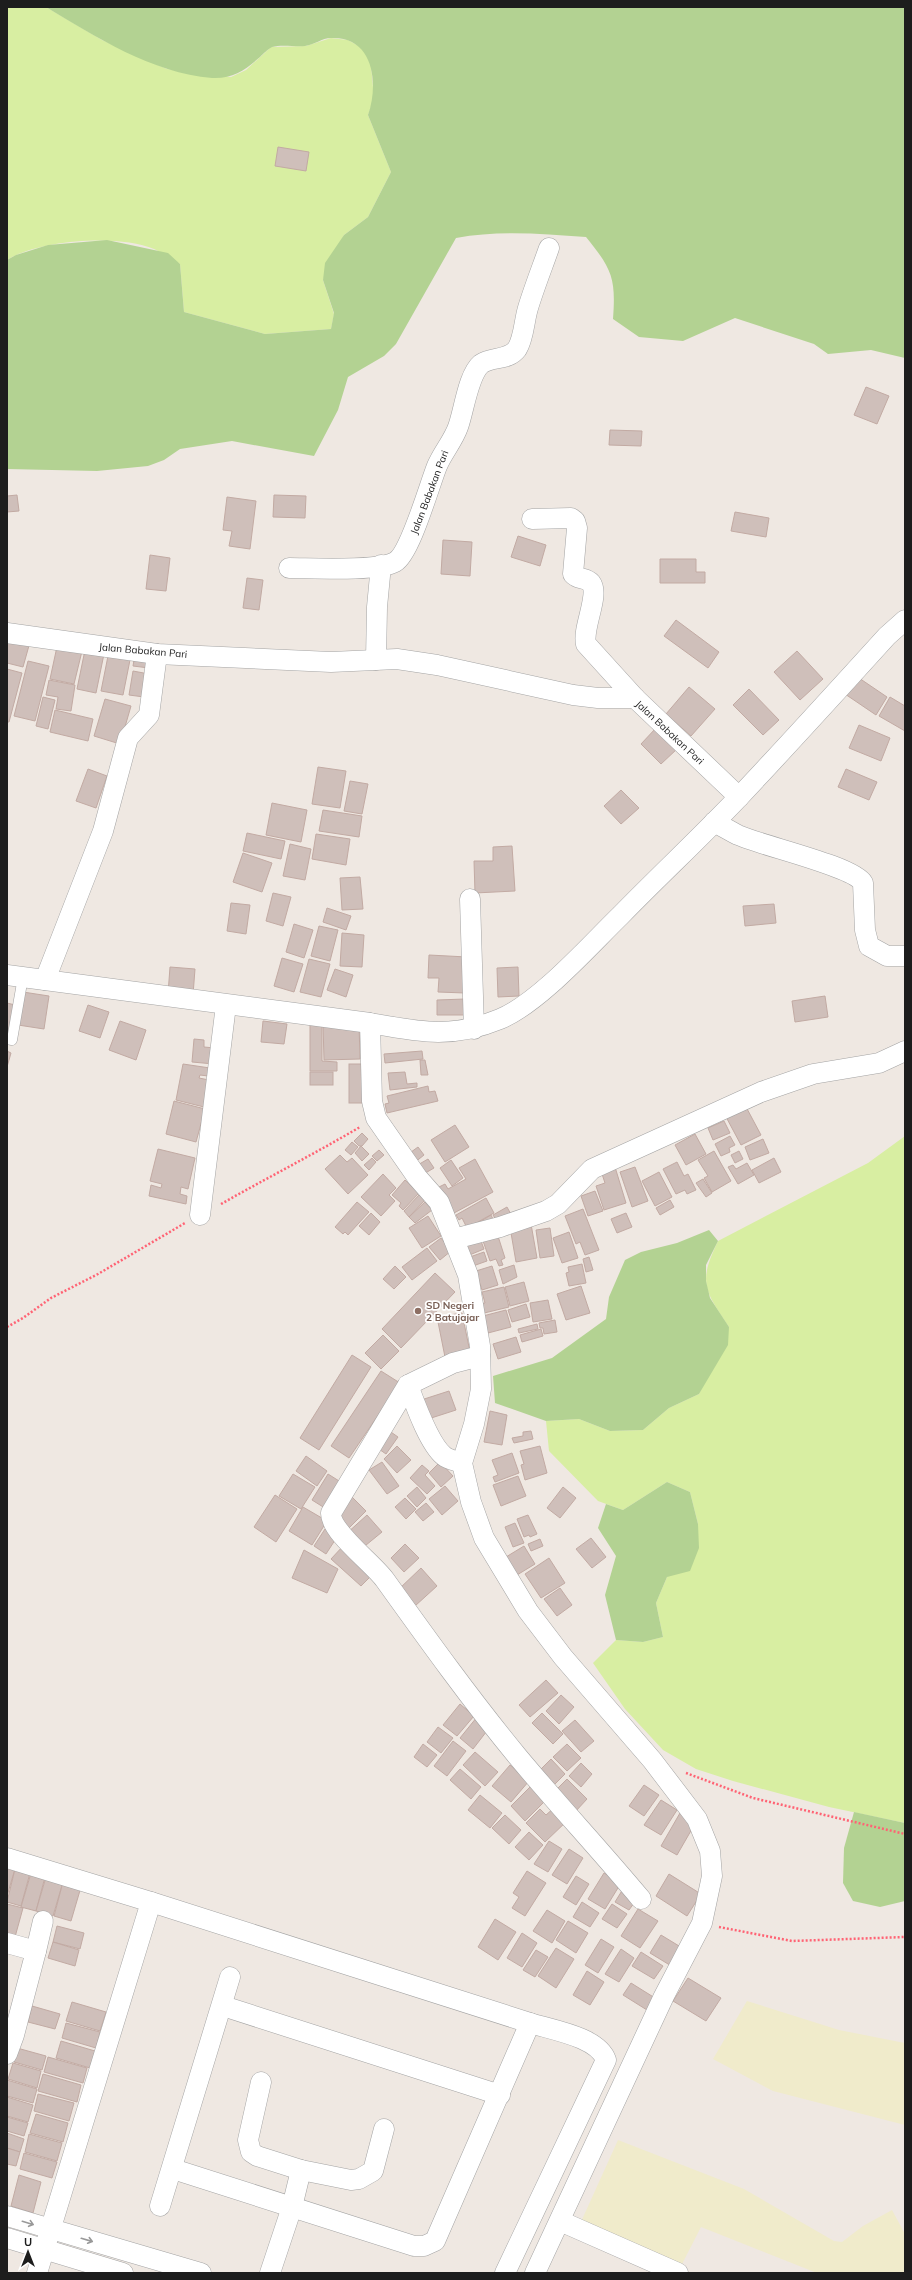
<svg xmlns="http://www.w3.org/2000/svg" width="912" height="2280" viewBox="0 0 912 2280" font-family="Mulish,sans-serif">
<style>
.farmland{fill:#f0ebcb}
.grass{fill:#d8eea2}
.forest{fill:#b3d292}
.building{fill:#cfbfba;stroke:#c2aaa3}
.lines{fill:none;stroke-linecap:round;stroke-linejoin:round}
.service-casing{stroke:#a4a4a4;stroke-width:11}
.minor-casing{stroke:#a4a4a4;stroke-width:21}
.path{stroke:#ff6374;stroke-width:2.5;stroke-dasharray:2 2;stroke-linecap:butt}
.service{stroke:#fff;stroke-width:10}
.minor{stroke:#fff;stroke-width:20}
.oneway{stroke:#999}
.education-dot{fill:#8d6e63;stroke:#fff;stroke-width:1.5}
.labels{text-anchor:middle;stroke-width:3.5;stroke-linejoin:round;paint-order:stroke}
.street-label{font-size:10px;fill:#1d1d1d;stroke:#fff}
.education-label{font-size:10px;font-weight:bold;fill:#785e54;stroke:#fff;text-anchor:start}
</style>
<rect width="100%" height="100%" fill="#efe8e2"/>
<g class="farmland">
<path d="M747,2001L839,2030L905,2043V2125L773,2091L713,2059Z"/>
<path d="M618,2140L744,2189L834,2241L842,2242L863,2226L892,2210L905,2234V2273H817L701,2227L681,2266L580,2224Z"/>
</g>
<g class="grass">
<path d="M7,7H46L102,40L167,69L231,77L246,70L271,47L306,46L331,38L348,40L364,49L371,64L374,99L368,115L391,172L368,217L344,235L323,280L334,314L331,329L265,334L184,312L180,264C172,259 163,253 154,249C118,234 39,240 7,260Z"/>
<path d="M905,1136V1823L829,1807L733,1781L696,1769L663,1750L625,1709L593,1663L616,1640L643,1642L663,1637L656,1603L667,1577L698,1524L690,1492L667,1482L623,1510L598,1501L549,1451L546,1421L579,1419L610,1431L643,1430L669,1408L699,1394L729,1327C704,1289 698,1283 718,1241L868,1163Z"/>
</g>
<g class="forest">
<path d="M46,7H905V358L871,350L828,354L814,344L735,318L683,341L639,337L613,319C616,278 612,269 586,237C542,234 499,230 456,238L396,344L384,356L348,377L338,410L314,456L232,441L180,449L164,460L148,466L97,471L7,469V260L16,255L48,245L107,240L168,253L180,264L184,312L265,334L331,329L334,313L323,280L325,263L344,235L368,217L391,172L368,115C379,84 374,36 331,38C322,38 314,45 305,46C295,47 282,44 272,47C268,49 263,54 260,57C245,70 233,79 212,78C152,73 96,37 46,7Z"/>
<path d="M709,1230L718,1241L706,1265V1281L710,1298L729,1327L728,1345L699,1394L669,1408L643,1430L610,1431L579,1419L546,1421L495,1403L493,1376L552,1358L606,1319L609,1297L625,1260L641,1252L677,1243Z"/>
<path d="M667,1482L690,1492L698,1524L699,1548L690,1571L667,1577L656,1603L663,1637L643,1642L616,1640L605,1595L616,1556L598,1528L606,1504L623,1510Z"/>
<path d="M854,1812L905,1823V1901L880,1907L853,1901L843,1883L844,1848Z"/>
</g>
<g class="building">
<path d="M278,147L309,152L306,171L275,166Z"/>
<path d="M866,387L889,396L877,424L854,415Z"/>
<path d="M610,430L642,431L641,446L609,445Z"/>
<path d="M17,495L19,511L7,512V496Z"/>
<path d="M274,495L306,496L305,518L273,517Z"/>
<path d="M227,497L256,501L250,549L229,546L232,531L223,530Z"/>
<path d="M735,512L769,518L766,537L731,531Z"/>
<path d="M518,536L546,545L540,566L511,557Z"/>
<path d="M443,540L472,542L470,576L441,574Z"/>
<path d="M150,555L170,558L166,591L146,589Z"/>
<path d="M660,559H696V572H705V583H660Z"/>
<path d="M247,578L263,580L259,610L243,608Z"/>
<path d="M676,620L719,652L708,668L664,636Z"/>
<path d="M7,636L30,642L23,667L7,663Z"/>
<path d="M58,642L83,647L74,684L50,679Z"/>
<path d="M86,645L105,649L96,693L77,689Z"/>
<path d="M109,651L131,655L123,695L101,691Z"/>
<path d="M797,651L823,679L800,700L774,672Z"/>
<path d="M135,654L151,656L149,668L133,666Z"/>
<path d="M28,661L49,666L35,721L14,716Z"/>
<path d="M7,669L22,673L9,722H7Z"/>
<path d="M133,671L149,674L144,697L129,695Z"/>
<path d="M856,676L887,697L876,715L845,694Z"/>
<path d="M49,680L75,685L71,711L56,709L58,697L46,695Z"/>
<path d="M689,687L715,709L691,736L666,714Z"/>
<path d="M749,689L779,720L763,735L733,705Z"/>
<path d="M43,697L55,700L48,729L36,726Z"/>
<path d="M890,697L905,706V731L879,716Z"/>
<path d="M105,699L131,706L120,744L94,736Z"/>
<path d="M55,710L93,719L88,741L50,732Z"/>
<path d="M859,725L890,738L881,761L849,748Z"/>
<path d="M656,728L677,749L661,764L641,744Z"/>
<path d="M318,767L346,771L340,808L312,804Z"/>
<path d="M88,769L107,776L96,808L76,801Z"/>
<path d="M846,769L877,782L869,800L838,787Z"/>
<path d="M350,781L368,784L362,814L344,811Z"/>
<path d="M621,790L639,808L621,824L604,806Z"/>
<path d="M272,803L307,810L301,842L266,835Z"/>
<path d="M323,810L362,816L359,837L319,831Z"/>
<path d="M247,833L285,841L281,859L243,851Z"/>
<path d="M316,834L350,839L346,865L312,859Z"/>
<path d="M290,844L311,849L305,880L283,876Z"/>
<path d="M512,846L515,891L475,893L474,861H493V847Z"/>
<path d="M243,853L272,863L262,892L233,882Z"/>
<path d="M360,877L363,909L342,910L340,878Z"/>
<path d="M273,893L291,897L283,926L266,921Z"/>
<path d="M231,903L250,905L246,934L227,931Z"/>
<path d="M774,904L776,923L745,926L743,906Z"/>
<path d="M327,908L351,916L346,930L323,922Z"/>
<path d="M294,924L313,930L304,958L286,952Z"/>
<path d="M319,926L338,930L330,961L311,956Z"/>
<path d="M342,933L364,935L362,967L340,966Z"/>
<path d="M429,955L467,957L465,993L438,992L439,978H428Z"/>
<path d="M282,958L303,964L294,992L274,986Z"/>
<path d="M309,959L330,964L321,997L300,992Z"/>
<path d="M170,967L195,969L193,995L168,994Z"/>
<path d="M518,967L519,996L498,997L497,968Z"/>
<path d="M335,969L353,975L346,997L327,990Z"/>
<path d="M23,992L49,996L44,1029L18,1025Z"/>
<path d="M825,996L828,1017L795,1022L792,1001Z"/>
<path d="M465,999V1015H437V1000Z"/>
<path d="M7,1003L15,1005L7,1039Z"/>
<path d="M88,1005L109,1012L100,1038L79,1031Z"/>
<path d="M120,1021L146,1030L136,1060L109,1050Z"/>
<path d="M263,1021L287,1024L284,1044L261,1042Z"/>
<path d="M310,1023H322V1061L337,1062V1071H310Z"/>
<path d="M359,1023L360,1059L324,1060L323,1024Z"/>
<path d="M194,1039L204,1040V1047L215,1048L214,1064L192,1062Z"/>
<path d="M7,1051L11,1053L7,1067Z"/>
<path d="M422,1051L423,1059L385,1063L384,1054Z"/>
<path d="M420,1060H425L428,1075H421Z"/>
<path d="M183,1064L210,1068L208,1076L200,1075L199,1078L209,1080L204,1107L176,1100Z"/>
<rect x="349" y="1064" width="15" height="39"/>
<rect x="310" y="1072" width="23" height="13"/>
<path d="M405,1072L407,1084L417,1083V1087L390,1090L388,1073Z"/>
<path d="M428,1086L429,1092L435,1091L438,1101L387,1113L385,1104L389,1103L387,1096Z"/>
<path d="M174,1101L205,1109L196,1142L166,1134Z"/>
<path d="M745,1105L761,1135L741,1145L725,1115Z"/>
<path d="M724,1121L730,1133L713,1140L708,1128Z"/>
<path d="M455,1125L469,1147L445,1162L431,1140Z"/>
<path d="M362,1133L368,1139L362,1146H359L354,1141Z"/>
<path d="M695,1134L706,1154L686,1165L675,1145Z"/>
<path d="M730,1136L735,1145L729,1148L730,1152L721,1156L715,1144Z"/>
<path d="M763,1139L769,1153L750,1160L745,1147Z"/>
<path d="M352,1142L358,1147L351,1155L345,1150Z"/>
<path d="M361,1146L369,1154L362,1161L355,1153Z"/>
<path d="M418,1147L424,1155L414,1163L407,1155Z"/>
<path d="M158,1149L195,1158L188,1189L181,1187L180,1194L187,1196L186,1204L149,1196L151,1185L161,1188L162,1184L150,1181Z"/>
<path d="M379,1150L384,1155L377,1161L372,1156Z"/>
<path d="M714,1151L731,1181L712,1192L704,1178L708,1176L698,1160Z"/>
<path d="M739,1151L743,1159L735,1163L731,1155Z"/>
<path d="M340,1155L347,1162L352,1158L368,1175L348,1194L325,1169Z"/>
<path d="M372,1158L376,1162L369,1170L364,1165Z"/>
<path d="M774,1158L781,1172L759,1183L752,1170Z"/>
<path d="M428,1159L434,1168L422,1175L416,1166Z"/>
<path d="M475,1159L493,1192L454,1213L439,1187L445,1184L448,1189L466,1179L459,1168Z"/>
<path d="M451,1160L463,1178L452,1186L440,1168Z"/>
<path d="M677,1162L684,1176L688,1174L696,1190L687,1194L685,1190L676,1194L663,1169Z"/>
<path d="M747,1163L754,1175L738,1184L728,1167L733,1165L736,1169Z"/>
<path d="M615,1167L626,1203L604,1210L596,1186L605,1183L601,1171Z"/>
<path d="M635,1167L648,1201L632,1207L620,1172Z"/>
<path d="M659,1172L672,1197L655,1206L642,1181Z"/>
<path d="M383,1174L396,1188L389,1195L395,1201L381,1216L361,1197Z"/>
<path d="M703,1179L712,1193L706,1197L696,1183Z"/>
<path d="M405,1180L419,1193L403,1210L399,1206L401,1203L392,1195Z"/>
<path d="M595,1191L603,1211L588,1216L581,1196Z"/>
<path d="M419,1195L425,1200L409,1217L404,1211Z"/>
<path d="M486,1198L494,1213L467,1228L462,1218L459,1220L456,1215Z"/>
<path d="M670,1200L674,1207L660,1215L656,1208Z"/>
<path d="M357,1202L369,1212L348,1235L345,1232L343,1234L335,1227Z"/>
<path d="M425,1202L432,1210L415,1223L409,1217Z"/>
<path d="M507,1207L513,1218L500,1226L493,1215Z"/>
<path d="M583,1209L599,1250L585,1255L580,1242L576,1244L565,1216Z"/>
<path d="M371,1213L380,1222L369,1235L359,1226Z"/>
<path d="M626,1213L632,1227L617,1233L611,1219Z"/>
<path d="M491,1215L494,1221L476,1224Z"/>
<path d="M428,1216L441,1236L422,1248L409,1228Z"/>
<path d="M531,1224L537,1258L516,1262L510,1227Z"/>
<path d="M550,1228L554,1256L540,1258L536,1230Z"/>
<path d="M569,1232L578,1258L562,1263L553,1238Z"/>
<path d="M497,1233L505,1258L501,1260L503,1265L499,1266L496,1259L490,1261L482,1238Z"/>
<path d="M479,1236L484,1249L467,1256L462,1242Z"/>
<path d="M441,1238L451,1251L440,1260L429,1247Z"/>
<path d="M427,1248L437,1261L412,1280L402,1267Z"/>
<path d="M484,1252L487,1261L470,1267L467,1258Z"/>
<path d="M589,1257L593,1270L586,1272L583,1259Z"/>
<path d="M582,1264L586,1283L569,1286L566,1273L569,1272L568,1267Z"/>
<path d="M514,1265L517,1277L503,1284L499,1270Z"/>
<path d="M395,1266L406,1277L394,1289L383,1279Z"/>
<path d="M492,1266L498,1285L482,1290L476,1271Z"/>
<path d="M435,1273L455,1292L401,1348L382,1329Z"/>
<path d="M524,1282L529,1301L510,1306L505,1287Z"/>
<path d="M581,1286L590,1313L566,1320L557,1294Z"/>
<path d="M504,1287L509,1307L476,1315L474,1305L485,1303L482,1292Z"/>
<path d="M548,1300L552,1319L533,1322L530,1303Z"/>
<path d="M526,1304L530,1317L512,1322L508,1310Z"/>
<path d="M506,1310L511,1327L488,1333L485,1321L479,1317Z"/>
<path d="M462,1313L470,1352L445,1357L437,1317Z"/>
<path d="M555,1320L557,1332L544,1334L543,1328H540L539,1323Z"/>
<path d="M537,1324L538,1329L519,1333L518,1329Z"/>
<path d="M541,1329L543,1336L522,1342L520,1335Z"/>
<path d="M383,1335L399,1351L381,1369L365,1353Z"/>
<path d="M516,1337L521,1352L498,1359L493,1344Z"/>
<path d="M352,1355L371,1367L319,1450L300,1438Z"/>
<path d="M381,1371L400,1383L349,1458L331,1446Z"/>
<path d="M449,1391L456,1410L425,1420L418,1401Z"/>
<path d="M490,1411L507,1415L502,1445L484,1442Z"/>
<path d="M388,1430L398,1437L386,1454L376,1447Z"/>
<path d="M531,1431L533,1439L514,1443L512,1438L523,1436V1432Z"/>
<path d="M397,1446L411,1460L397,1473L384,1459Z"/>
<path d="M540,1446L547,1473L525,1480L521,1465L524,1464L520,1451Z"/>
<path d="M512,1453L519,1473L495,1482L493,1477L498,1475L492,1460Z"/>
<path d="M306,1456L327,1471L317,1486L296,1471Z"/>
<path d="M382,1462L399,1486L387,1494L369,1470Z"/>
<path d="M440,1462L453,1476L441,1487L429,1473Z"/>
<path d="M422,1465L429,1471L425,1475L435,1486L427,1494L410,1478Z"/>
<path d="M293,1474L315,1487L301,1509L279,1496Z"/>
<path d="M328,1474L347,1486L328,1510L312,1500Z"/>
<path d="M518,1476L526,1496L501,1506L493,1485Z"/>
<path d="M445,1486L458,1501L442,1515L429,1499Z"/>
<path d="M417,1487L426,1498L417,1507L407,1496Z"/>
<path d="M563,1487L576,1498L560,1518L547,1508Z"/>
<path d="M275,1495L297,1509L276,1542L254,1527Z"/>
<path d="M350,1495L366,1511L349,1528L333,1512Z"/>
<path d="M405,1498L416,1509L406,1519L395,1507Z"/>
<path d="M426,1503L434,1512L423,1521L415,1512Z"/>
<path d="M303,1507L327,1521L312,1545L289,1531Z"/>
<path d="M367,1515L382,1532L360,1550L346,1534Z"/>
<path d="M528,1515L537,1534L530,1537L529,1535L524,1537L517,1519Z"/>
<path d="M515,1523L524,1543L513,1547L505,1527Z"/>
<path d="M325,1529L337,1537L326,1554L314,1546Z"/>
<path d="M591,1538L606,1557L592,1568L576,1549Z"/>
<path d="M540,1539L543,1546L531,1551L528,1544Z"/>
<path d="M405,1544L419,1558L404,1572L391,1558Z"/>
<path d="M344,1545L370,1577L361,1586L331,1559Z"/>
<path d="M524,1546L535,1564L517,1575L506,1557Z"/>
<path d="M304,1550L338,1569L327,1593L292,1578Z"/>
<path d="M549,1558L565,1583L541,1598L525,1574Z"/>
<path d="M421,1568L437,1586L415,1606L399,1589Z"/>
<path d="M560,1588L572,1605L557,1616L544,1599Z"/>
<path d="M546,1680L558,1693L530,1717L519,1705Z"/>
<path d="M561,1695L574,1707L559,1724L546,1711Z"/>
<path d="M460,1704L474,1716L457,1736L443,1725Z"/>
<path d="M542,1713L563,1734L553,1744L532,1723Z"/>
<path d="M477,1717L490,1727L473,1749L460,1738Z"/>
<path d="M575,1720L594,1741L581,1752L562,1731Z"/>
<path d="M438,1727L453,1738L441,1753L427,1742Z"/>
<path d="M453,1741L466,1751L447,1776L434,1766Z"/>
<path d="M423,1744L437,1755L427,1767L414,1757Z"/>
<path d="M567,1744L581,1758L567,1771L553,1757Z"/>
<path d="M475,1752L498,1772L485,1786L463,1765Z"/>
<path d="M551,1759L565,1774L553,1786L538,1772Z"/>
<path d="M581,1763L592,1774L581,1787L569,1776Z"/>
<path d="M510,1765L529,1781L511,1802L492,1786Z"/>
<path d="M460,1769L481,1787L471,1799L450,1780Z"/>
<path d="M567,1779L587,1799L575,1812L554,1792Z"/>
<path d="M534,1783L549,1797L525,1821L511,1806Z"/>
<path d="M644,1785L659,1795L644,1816L629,1806Z"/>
<path d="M480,1795L502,1813L490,1828L468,1810Z"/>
<path d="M661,1800L677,1810L661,1835L644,1825Z"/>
<path d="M555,1807L568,1820L545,1842L526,1823L540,1809L546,1815Z"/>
<path d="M680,1813L696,1822L677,1855L661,1846Z"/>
<path d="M505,1815L521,1830L509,1844L492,1828Z"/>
<path d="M529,1832L543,1845L529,1860L515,1847Z"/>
<path d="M549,1841L562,1849L548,1872L534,1864Z"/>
<path d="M569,1849L583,1858L567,1884L552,1875Z"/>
<path d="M7,1867L15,1869L7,1896Z"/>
<path d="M15,1869L30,1873L21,1906L7,1902Z"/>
<path d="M527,1871L546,1883L525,1916L512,1908L519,1897L513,1893Z"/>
<path d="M31,1873L45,1877L36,1911L21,1907Z"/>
<path d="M604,1873L621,1883L605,1909L588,1899Z"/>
<path d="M669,1874L701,1894L687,1916L656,1896Z"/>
<path d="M576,1876L589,1884L576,1905L563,1897Z"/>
<path d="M46,1877L63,1882L53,1916L36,1911Z"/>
<path d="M63,1882L81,1887L71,1921L54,1916Z"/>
<path d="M623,1889L637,1899L629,1910L615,1902Z"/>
<path d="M582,1902L599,1913L590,1927L573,1917Z"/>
<path d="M7,1904L23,1908L15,1937L7,1935Z"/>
<path d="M612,1904L627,1914L617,1928L602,1919Z"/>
<path d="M638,1909L658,1921L640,1948L621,1936Z"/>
<path d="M547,1910L565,1921L552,1943L533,1931Z"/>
<path d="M495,1919L516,1932L498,1960L478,1947Z"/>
<path d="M568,1921L588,1933L576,1953L556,1940Z"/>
<path d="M57,1926L84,1933L80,1949L53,1942Z"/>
<path d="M522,1933L537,1943L522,1967L507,1958Z"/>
<path d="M661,1935L684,1949L673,1967L650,1953Z"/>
<path d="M601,1939L614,1947L598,1973L585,1965Z"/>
<path d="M53,1942L79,1950L75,1966L48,1958Z"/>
<path d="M556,1948L574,1959L556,1988L538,1976Z"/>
<path d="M621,1949L634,1958L619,1982L605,1974Z"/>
<path d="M536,1950L548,1957L535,1977L523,1970Z"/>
<path d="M641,1952L663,1966L654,1979L632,1966Z"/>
<path d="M587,1971L604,1982L590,2005L573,1995Z"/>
<path d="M688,1978L721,1998L706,2021L673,2001Z"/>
<path d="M631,1983L655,1998L647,2010L623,1995Z"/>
<path d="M72,2002L106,2012L100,2031L66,2021Z"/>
<path d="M32,2006L60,2014L55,2029L28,2022Z"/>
<path d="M66,2023L100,2032L96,2048L62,2038Z"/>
<path d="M61,2041L95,2051L90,2068L56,2058Z"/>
<path d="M17,2048L46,2056L42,2070L14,2062Z"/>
<path d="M48,2057L87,2068L83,2083L44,2072Z"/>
<path d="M13,2063L41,2071L37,2088L8,2079Z"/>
<path d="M43,2074L81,2085L77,2102L38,2091Z"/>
<path d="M7,2080L37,2089L33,2103L7,2096Z"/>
<path d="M38,2094L74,2103L69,2121L34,2111Z"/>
<path d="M7,2097L33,2105L28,2122L7,2116Z"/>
<path d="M36,2114L68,2123L63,2142L30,2133Z"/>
<path d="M7,2117L28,2123L24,2136L7,2131Z"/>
<path d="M7,2133L24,2139L20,2152L7,2148Z"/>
<path d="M29,2134L62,2143L57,2161L25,2152Z"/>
<path d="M7,2148L20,2152L16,2166L7,2164Z"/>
<path d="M24,2153L57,2162L52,2178L20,2169Z"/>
<path d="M19,2175L41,2182L33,2213L11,2206Z"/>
</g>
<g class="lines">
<g class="service-casing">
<path id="service" d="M7,1039L12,1040L23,977"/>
</g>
<g class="minor-casing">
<g id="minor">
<path d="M532,519L571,518L575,521L577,528L573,574C578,580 586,577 591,583C600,595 582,628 586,644L635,698"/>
<path d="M289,568C311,568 377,572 395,562C410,554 429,486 437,466C443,452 453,441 458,427C464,411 468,375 481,364C492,356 508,361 517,349C524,338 524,321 528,308C534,288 542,268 549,248"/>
<path d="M7,633L157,654L331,662L397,659L437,665L573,695L598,698H635L739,797"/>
<path d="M376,660L377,607L381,565"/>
<path d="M714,822C722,826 730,831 738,835C762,846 853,866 863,883L865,930L869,946L887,956H905"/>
<path d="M470,899L474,1029"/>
<path d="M7,975L370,1023C420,1032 452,1039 500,1019C539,1003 590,945 621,915C660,875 701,837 739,797C789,744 838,690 887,636L905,620"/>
<path d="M45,980L103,831L128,738L149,715L157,654"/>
<path d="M370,1023L372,1101L376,1118L417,1177L439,1202L468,1275L480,1346L481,1389L474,1424L462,1463L471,1502L484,1538L528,1611L563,1657L652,1760L697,1819L710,1851L712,1876L702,1923L664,1996L535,2273"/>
<path d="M200,1215L226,1005"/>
<path d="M454,1239L500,1227L546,1211L558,1204L592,1169L761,1092L813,1074L879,1063L905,1051"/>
<path d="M480,1356L453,1363L408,1385L331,1513C330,1532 373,1563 385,1580C428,1640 471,1700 518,1757C558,1805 601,1851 641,1899"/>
<path d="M408,1385C415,1404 429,1444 444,1456C449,1460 457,1461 462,1463"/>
<path d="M7,1858L151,1902L37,2273"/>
<path d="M151,1902L530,2023L435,2241L424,2246H414L173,2169"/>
<path d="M7,1943L36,1951L14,2035L7,2054"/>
<path d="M36,1951L43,1921"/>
<path d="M223,2006L500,2095"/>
<path d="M261,2082L248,2140L251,2152L257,2156L301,2170L351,2180L359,2179L373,2171L384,2129"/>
<path d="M160,2206L230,1977"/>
<path d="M7,2216L201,2273"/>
<path d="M560,2221L678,2273"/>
<path d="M7,2238L123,2273"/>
<path d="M270,2273L292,2207L301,2170"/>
<path d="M505,2273L606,2060C598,2037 552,2030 530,2023"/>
</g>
</g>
<g class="path">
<path d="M221,1204C267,1178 314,1154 360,1127"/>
<path d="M7,1327L23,1318L51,1298L98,1274L185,1223"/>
<path d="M686,1773L753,1798L905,1834"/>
<path d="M719,1927L792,1941L905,1937"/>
</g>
<use href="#service" class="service"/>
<use href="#minor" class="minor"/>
</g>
<defs><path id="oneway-shaft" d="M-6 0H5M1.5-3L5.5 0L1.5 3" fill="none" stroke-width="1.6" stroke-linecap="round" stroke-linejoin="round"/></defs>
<g class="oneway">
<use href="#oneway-shaft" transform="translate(28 2223) rotate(17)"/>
<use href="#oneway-shaft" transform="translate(87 2240) rotate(16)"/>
</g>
<circle class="education-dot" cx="418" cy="1311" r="4"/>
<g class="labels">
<g class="street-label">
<text transform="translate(429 492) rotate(-69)" y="4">Jalan Babakan Pari</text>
<text transform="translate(143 650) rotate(5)" y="4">Jalan Babakan Pari</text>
<text transform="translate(670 732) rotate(43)" y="4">Jalan Babakan Pari</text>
</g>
<g class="education-label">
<text x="426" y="1309">SD Negeri<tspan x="426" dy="12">2 Batujajar</tspan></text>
</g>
</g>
<rect width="912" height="2280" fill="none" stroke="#1d1d1d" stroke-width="16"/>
<g transform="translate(28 2252)" stroke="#ffffff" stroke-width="3" paint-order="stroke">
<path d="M0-3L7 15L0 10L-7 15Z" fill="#1d1d1d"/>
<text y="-6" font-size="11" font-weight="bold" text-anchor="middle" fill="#1d1d1d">U</text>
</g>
</svg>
